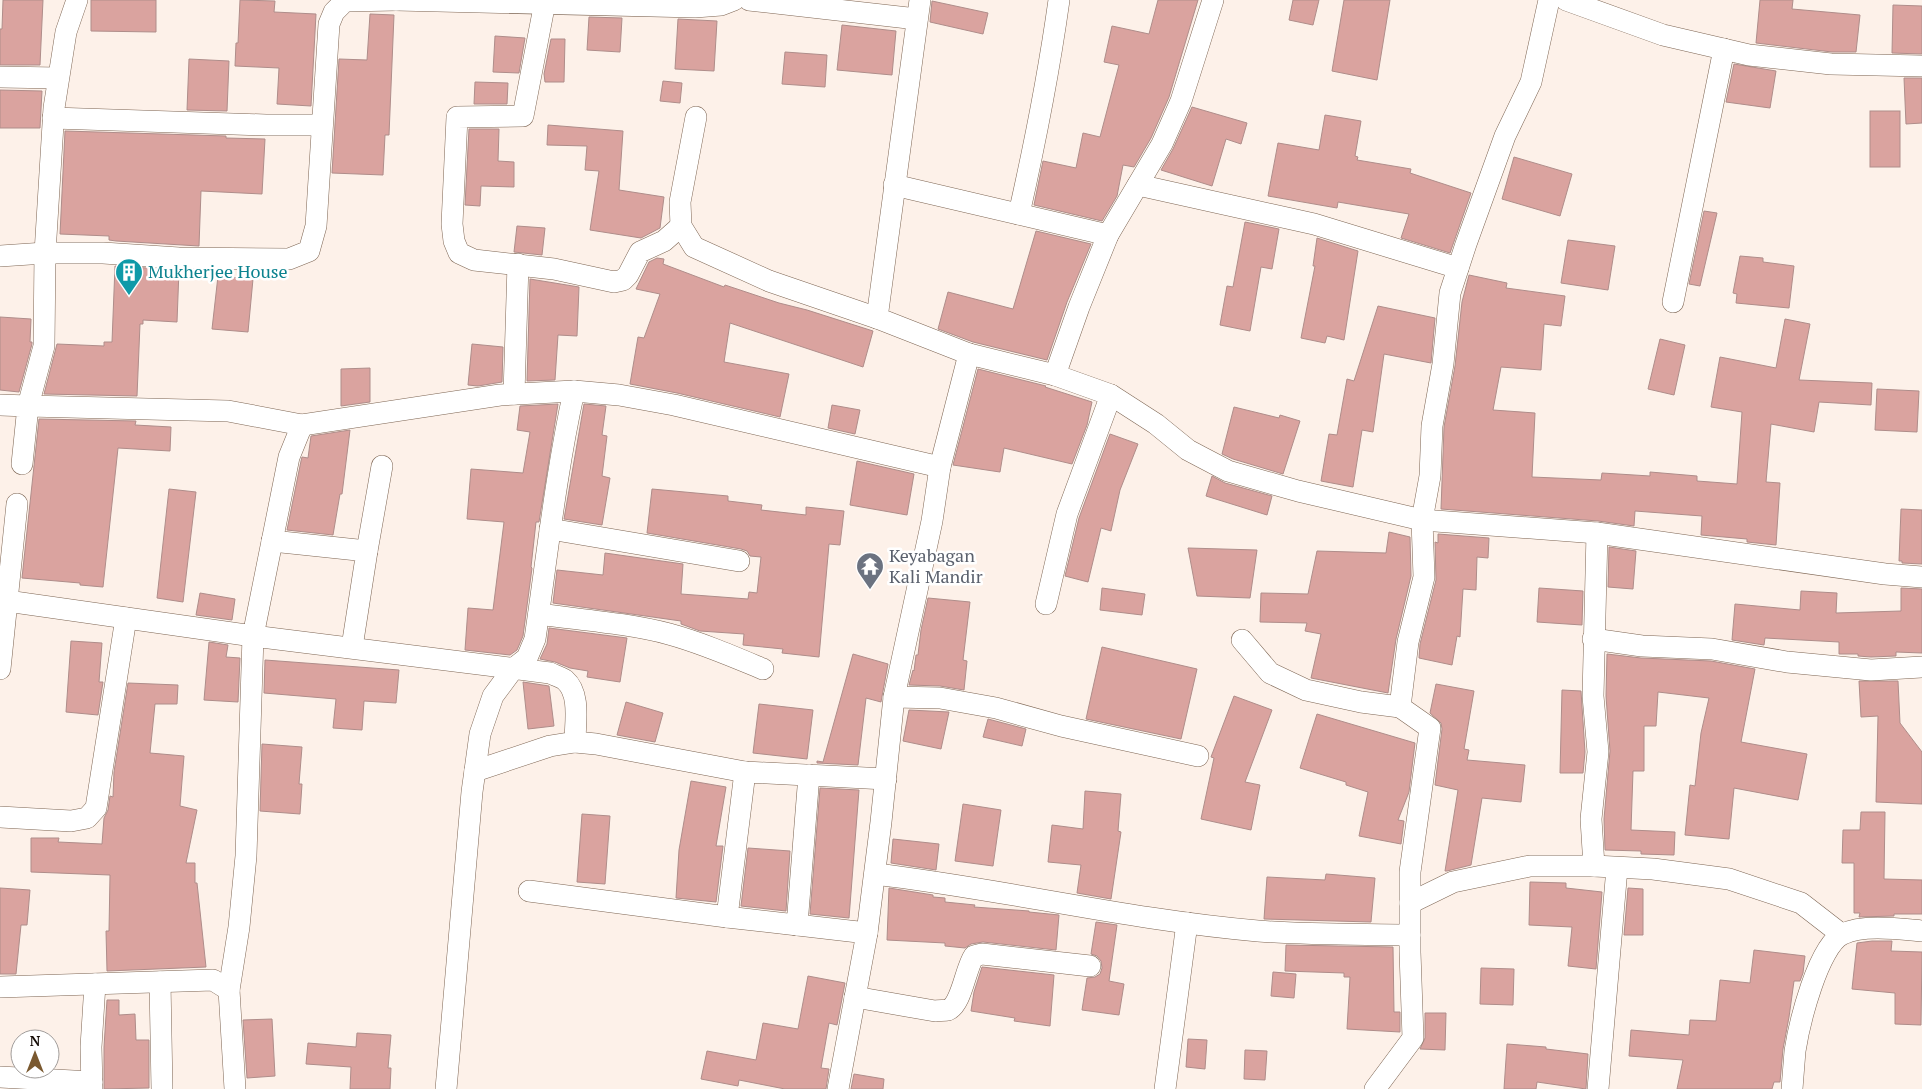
<svg xmlns="http://www.w3.org/2000/svg" width="1922" height="1089" viewBox="0 0 1922 1089" font-family="'PT Serif',serif">
<style>
.building{fill:#daa39f;stroke:#af8d8a}
.lines{fill:none;stroke-linecap:round;stroke-linejoin:round}
.street-casing{stroke:#7e6654;stroke-width:22}
.street{stroke:#fff;stroke-width:21}
.labels{text-anchor:middle;stroke-width:5;stroke-linejoin:round;paint-order:stroke}
.culture-label{font-size:18px;fill:#0d838f;stroke:#fff;text-anchor:start}
.worship-label{font-size:18px;fill:#5b616d;stroke:#fff;text-anchor:start}
</style>
<rect width="100%" height="100%" fill="#fdf1e9"/>
<g class="building">
<path d="M3,0H43L40,65H0V29H2Z"/>
<path d="M91,0H156V32L91,31Z"/>
<path d="M240,0L275,1L274,12L316,14L311,106L277,104L279,68L235,66L236,43H238Z"/>
<path d="M1158,0H1198L1169,97L1151,138L1134,167L1123,165L1117,196L1102,221L1034,205L1043,161L1076,168L1083,133L1100,137L1119,65L1104,62L1112,26L1149,34Z"/>
<path d="M1293,0H1319L1313,25L1289,20Z"/>
<path d="M1344,0H1390L1377,80L1332,71Z"/>
<path d="M1760,0H1793L1792,9L1860,15L1856,52H1832L1756,43Z"/>
<path d="M932,1L988,13L983,34L930,22Z"/>
<path d="M1893,5L1922,6V54L1892,53Z"/>
<path d="M370,14L394,15L389,135H385L383,175L332,173L339,59L367,60Z"/>
<path d="M589,17L622,18L620,52L587,50Z"/>
<path d="M678,19L717,21L714,71L675,69Z"/>
<path d="M842,25L896,31L892,75L837,70Z"/>
<path d="M495,36L525,38L519,73L493,72Z"/>
<path d="M551,39H565L564,82H545L544,74Z"/>
<path d="M785,52L827,55L825,87L782,84Z"/>
<path d="M189,59L229,61L227,111L187,110Z"/>
<path d="M1734,64L1776,71L1770,108L1726,102Z"/>
<path d="M1904,78H1922V123L1906,124Z"/>
<path d="M663,81L682,83L680,103L660,101Z"/>
<path d="M475,82L508,83L507,104H474Z"/>
<path d="M0,90L42,91L40,128H0Z"/>
<path d="M1192,107L1247,123L1241,144L1226,139L1212,186L1161,170L1173,149Z"/>
<rect x="1870" y="111" width="30" height="56"/>
<path d="M1325,115L1361,121L1355,156L1358,157L1357,160L1411,169L1410,173L1471,193L1450,253L1401,238L1409,214L1338,202L1337,208L1268,196L1278,143L1319,150Z"/>
<path d="M548,125L623,131L619,190L664,197L660,228L641,238L590,230L599,171L585,170L587,146L547,145Z"/>
<path d="M469,129H499L498,161L514,162V187L481,186L480,206L465,205Z"/>
<path d="M65,131L226,136V138L265,139L262,194L201,191L199,246L116,241L109,240V236L60,234Z"/>
<path d="M1514,157L1572,174L1560,216L1502,199Z"/>
<path d="M1704,211L1717,213L1700,286L1689,284Z"/>
<path d="M1245,222L1279,229L1272,269L1261,267L1250,331L1220,325L1227,286L1233,287Z"/>
<path d="M517,226L545,228L542,255L514,252Z"/>
<path d="M1036,231L1091,244L1067,302L1047,360L973,342L938,329L948,292L1013,309Z"/>
<path d="M1317,238L1358,251L1344,340L1327,336L1325,343L1301,338L1315,266H1313Z"/>
<path d="M1568,240L1615,246L1608,290L1561,283Z"/>
<path d="M1740,256L1763,258V262L1794,266L1789,308L1736,303L1737,294L1733,293Z"/>
<path d="M657,258L664,259L663,264L724,287L725,285L779,303L807,310L873,331L863,367L730,323L724,362L789,374L780,417L677,393L630,384L638,337L644,338L660,294L636,289L649,262Z"/>
<path d="M115,266L179,270L177,322L143,320V324H140L137,396L44,394L57,344L104,346V342H112Z"/>
<path d="M1469,275L1507,283L1506,288L1565,296L1561,326L1544,324L1541,370L1501,367L1493,410L1535,413L1532,477L1601,480L1602,473L1650,476V472L1697,476V481L1737,484L1742,412L1711,407L1720,357L1776,368L1785,319L1810,324L1799,380L1872,383L1871,405L1819,402L1814,432L1771,424L1766,482L1780,483L1776,545L1747,542V539L1701,535L1702,516L1635,511L1634,526L1598,521L1441,509L1444,427L1455,366L1462,302Z"/>
<path d="M218,276L253,279L248,332L212,329Z"/>
<path d="M530,279L579,287L577,336L558,335L555,380L527,381Z"/>
<path d="M1378,306L1435,318L1431,363L1384,354L1373,432L1362,430L1353,487L1321,481L1329,434L1337,435L1347,379L1354,381Z"/>
<path d="M0,317L31,319L30,342H32V344L19,392L0,390Z"/>
<path d="M1660,339L1685,345L1674,395L1648,389Z"/>
<path d="M472,344L503,347L502,382L478,386L468,385Z"/>
<path d="M370,368V402L341,406V369Z"/>
<path d="M978,369L1046,386L1045,387L1092,402L1087,425L1072,464L1004,448L1000,472L953,465Z"/>
<path d="M1877,389L1919,391L1917,432L1875,430Z"/>
<path d="M558,404L539,522H536L531,567L532,568L523,636L517,650L510,655L465,650L468,608L493,610L504,522L467,519L471,469L523,473L530,432L517,430L520,406Z"/>
<path d="M584,404L606,406L602,435L607,436L602,476L610,478L602,525L564,519Z"/>
<path d="M832,405L860,410L855,434L828,428Z"/>
<path d="M1234,407L1279,418L1280,415L1300,421L1283,474L1233,459L1222,454Z"/>
<path d="M39,419L136,421L135,425L171,427L170,451L118,448L103,587L80,585V583L22,578Z"/>
<path d="M350,430L342,494H340L333,535L287,530L301,461L302,457L308,458L311,436Z"/>
<path d="M1110,434L1138,444L1120,490L1111,531L1101,528L1088,582L1065,576L1079,518Z"/>
<path d="M857,461L914,474L907,515L850,505Z"/>
<path d="M1212,476L1225,483L1272,496L1267,515L1206,496Z"/>
<path d="M169,489L196,492L183,602L157,598Z"/>
<path d="M652,489L728,496V501L762,505L761,510L806,515V507L844,511L840,545L829,544L819,657L782,653L783,649L743,645L744,634L700,631L681,624V621L553,603L557,570L603,575L605,553L683,564L681,594L748,599L749,592L757,593L761,557L750,556L747,551L741,549L647,533Z"/>
<path d="M1901,509L1922,510V564L1902,563V561H1899Z"/>
<path d="M1389,532L1410,537L1411,576L1396,639L1388,693L1311,678L1321,634L1305,631L1307,623L1260,622L1261,593L1308,594L1317,551L1386,553Z"/>
<path d="M1438,534L1489,538L1488,558L1477,557L1476,590L1463,589L1460,637L1457,636L1452,665L1419,658L1420,644L1436,580L1435,542L1438,543Z"/>
<path d="M1609,547L1636,551L1633,589L1608,587Z"/>
<path d="M1188,548L1257,550L1250,598L1197,596Z"/>
<path d="M1102,588L1145,594L1142,615L1100,610Z"/>
<path d="M1539,588L1583,591L1582,625L1537,622Z"/>
<path d="M1901,588L1922,589V653L1896,652V656L1871,657L1858,656V654H1839V642L1765,638L1764,645L1732,640L1735,604L1800,610L1801,591L1837,593L1836,613L1901,611Z"/>
<path d="M200,593L235,599L232,620L196,615Z"/>
<path d="M928,598L970,602L963,660L967,661L964,690L940,686L909,685L913,670L914,671L916,655H918L921,630Z"/>
<path d="M549,628L627,638L620,682L587,677L588,671L570,668L555,662L540,659L547,644Z"/>
<path d="M71,641L102,643L99,682H103L98,715L66,712Z"/>
<path d="M209,642L228,645L226,657L240,658L238,702L204,700Z"/>
<path d="M1102,647L1197,669L1181,739L1086,719Z"/>
<path d="M853,654L888,664L881,702L866,698L858,765L817,763V761L823,762Z"/>
<path d="M1607,654L1641,658L1711,661L1755,669L1741,742L1807,754L1798,800L1734,788L1729,839L1685,835L1690,785L1695,786L1701,733L1709,698L1658,692L1656,726H1644V771H1633L1631,830L1675,832L1674,855L1641,854V851L1605,850L1604,819L1610,751L1606,696Z"/>
<path d="M265,660L399,670L396,703L364,701L362,730L333,728L336,699L264,693Z"/>
<path d="M1859,681H1898L1900,723L1922,752V804L1876,802L1878,716L1861,717Z"/>
<path d="M523,682L549,686L554,726L528,729Z"/>
<path d="M128,683L178,685L177,704H155L150,753L184,756L180,806L197,810L186,863H195V883H197L206,967L107,971L106,931H109L110,875L31,872V838H59L58,842L102,844L104,818L108,810L110,796L113,797L114,772Z"/>
<path d="M1436,684L1474,691L1464,749L1469,750L1467,760L1525,765L1521,802L1482,798L1471,865L1447,871H1445L1458,790L1435,785L1442,729L1441,723L1430,713Z"/>
<path d="M1562,690L1581,691L1585,752L1583,773H1560Z"/>
<path d="M1234,696L1272,710L1245,782L1260,785L1251,830L1201,819L1214,758L1211,757Z"/>
<path d="M626,702L663,713L655,742L617,735Z"/>
<path d="M759,704L813,710L807,759L753,753Z"/>
<path d="M909,710L949,712L941,749L903,741Z"/>
<path d="M1317,714L1415,743L1409,792L1398,820L1404,821L1401,844L1359,836L1368,792L1346,785V782L1300,768Z"/>
<path d="M988,719L1026,729L1022,746L983,737Z"/>
<path d="M262,744L302,747L299,784H302L300,814L260,811Z"/>
<path d="M691,781L726,787L716,846H723L716,902L676,898L679,850Z"/>
<path d="M820,788L859,790L849,918L810,914Z"/>
<path d="M1085,791L1121,794L1118,831L1121,832L1111,899L1077,893L1081,865L1048,862L1052,825L1083,829Z"/>
<path d="M963,804L1001,810L993,866L955,861Z"/>
<path d="M1861,812H1885L1884,879L1922,880V914H1894V916L1859,917L1860,913H1854V863H1842L1843,830H1860Z"/>
<path d="M582,814L610,816L605,884L577,882Z"/>
<path d="M893,839L939,844L936,870L891,863Z"/>
<path d="M748,848L790,851L786,911L741,906Z"/>
<path d="M1326,874L1375,878L1371,922L1264,919L1267,877L1325,880Z"/>
<path d="M1530,882L1566,883V888L1602,892L1596,969L1568,966L1572,927L1529,925Z"/>
<path d="M0,888L30,890L27,925H21L16,974H0Z"/>
<path d="M889,888L933,895V897L945,898V902L975,905L974,907L1029,911V912L1059,915L1056,950L983,942L971,944L965,948L945,946V943L887,940Z"/>
<path d="M1628,888L1643,889V935H1624Z"/>
<path d="M1096,922L1117,925L1109,981L1124,984L1119,1015L1082,1010L1087,978L1095,977L1100,974L1102,968L1101,961L1097,956L1091,954Z"/>
<path d="M1872,941H1892L1891,951L1922,952L1921,1025L1895,1024V993L1852,989L1857,943Z"/>
<path d="M1286,945L1393,947L1394,1012H1400V1032L1347,1029L1350,977H1344V973L1285,971Z"/>
<path d="M1754,950L1805,956L1803,973L1800,981H1794L1789,1017L1783,1049L1780,1082H1774L1772,1089H1677L1683,1060L1629,1056L1631,1030L1689,1035L1690,1020L1716,1021L1720,980L1750,983Z"/>
<path d="M982,967L1054,975L1050,1026L1014,1021L1015,1018L971,1011L974,992Z"/>
<path d="M1481,968L1514,969L1513,1005L1480,1004Z"/>
<path d="M1273,972L1296,974L1294,998L1271,996Z"/>
<path d="M808,976L845,983L837,1025L829,1023L821,1068L829,1069L826,1089H785L739,1080L738,1086L701,1079L707,1051L756,1060L763,1023L798,1029Z"/>
<path d="M107,1000H119V1015L135,1014L136,1040H149V1088L104,1089V1047Z"/>
<path d="M1425,1013H1446L1445,1050L1420,1049L1425,1038Z"/>
<path d="M272,1019L275,1076L247,1078L243,1020Z"/>
<path d="M357,1033L391,1035L388,1068H391L390,1089H350L351,1067L306,1064L308,1043L356,1047Z"/>
<path d="M1188,1039L1207,1040L1205,1069L1186,1067Z"/>
<path d="M1507,1044L1546,1047V1049L1588,1054L1586,1089L1537,1082L1536,1089H1504Z"/>
<path d="M1245,1050L1267,1051L1265,1080L1244,1079Z"/>
<path d="M854,1074L884,1079L883,1089H851Z"/>
</g>
<g class="lines">
<g class="street-casing">
<g id="street">
<path d="M77,0L66,32L54,108L45,253L44,346L28,406L228,411L302,425L500,395L574,391L619,395L674,405L940,467"/>
<path d="M396,0L695,7L721,5L734,0"/>
<path d="M749,0L917,19"/>
<path d="M1549,0L1531,82L1505,136L1466,244L1450,293L1443,364L1432,426L1430,476L1422,520L1597,533L1885,574L1922,577"/>
<path d="M1566,0L1663,35L1749,55L1831,64L1922,66"/>
<path d="M545,2L523,116L457,117L452,224L454,241L459,253L474,260L554,269L614,282L623,280L628,275L640,252L664,241L681,226"/>
<path d="M0,77L58,78"/>
<path d="M696,117L680,202L681,226L694,247L769,281L877,318"/>
<path d="M53,118L266,125H322"/>
<path d="M894,185L1108,235"/>
<path d="M1138,185L1314,224L1458,268"/>
<path d="M1019,214C1035,143 1049,72 1059,0"/>
<path d="M0,256L45,253H103L179,258L289,259L309,251L316,226L329,24L334,12L345,1L396,0"/>
<path d="M1673,302L1724,49"/>
<path d="M969,354L1055,375L1111,395L1156,424L1188,450L1228,471L1298,491L1422,520L1424,577L1408,642L1400,707L1430,728L1410,872V952L1413,1038L1375,1089"/>
<path d="M1055,375L1079,307L1108,235L1162,144L1181,101L1213,0"/>
<path d="M514,394L518,264"/>
<path d="M0,405L28,406L22,464"/>
<path d="M550,529L739,561"/>
<path d="M272,541L367,551L352,647"/>
<path d="M367,551L382,466"/>
<path d="M7,601L17,504"/>
<path d="M1046,604L1067,514L1111,395"/>
<path d="M539,614C582,620 627,623 669,634C702,643 732,656 763,669"/>
<path d="M1593,639L1642,646L1712,649L1787,662L1871,670L1922,667"/>
<path d="M1242,640L1270,673L1306,690L1361,702L1400,707"/>
<path d="M0,669L7,601L253,636L289,457L302,425"/>
<path d="M894,697L940,698L996,708L1061,726L1198,756"/>
<path d="M575,742L596,744L745,772L886,779"/>
<path d="M745,772L727,917L867,933"/>
<path d="M0,817L71,821L87,818L96,808L126,618"/>
<path d="M1594,866L1591,819L1598,752L1593,696L1597,533"/>
<path d="M875,874C1003,889 1129,920 1258,931C1308,935 1359,934 1410,935"/>
<path d="M529,891L727,917"/>
<path d="M1410,903L1453,882L1530,866H1594L1653,869L1729,879L1801,903L1841,934"/>
<path d="M797,925L809,775"/>
<path d="M160,982L162,1089"/>
<path d="M0,987L213,980L229,990L235,1089"/>
<path d="M229,990L239,927L246,856L253,636L550,673C554,675 561,677 565,680C581,694 575,723 575,742L550,746L475,771"/>
<path d="M855,997L935,1011C939,1010 944,1011 948,1010C962,1004 965,969 974,956L982,954L1090,966"/>
<path d="M0,1077L92,1082"/>
<path d="M92,1089L91,1047L95,984"/>
<path d="M446,1089L472,792L480,734L493,696L513,669L527,658L535,639C547,556 556,473 574,391"/>
<path d="M838,1089L867,933L881,822L894,697L932,521L940,467L969,354L877,318L920,0"/>
<path d="M1165,1089L1187,923"/>
<path d="M1598,1089L1617,868"/>
<path d="M1792,1089C1793,1076 1794,1064 1795,1051C1799,1025 1818,945 1843,934C1863,924 1900,929 1922,931"/>
</g>
</g>
<use href="#street" class="street"/>
</g>
<defs>
<g id="building-pin" transform="scale(1.4375)"><path d="M0 17L-7.5 6A9.5 9.5 0 1 1 7.5 6Z" fill="#0f9aa8" stroke="#fff"/><path d="M-4-6H4V6H1V3H-1V6H-4ZM-2.5-4.3h1.7v1.8h-1.7ZM.8-4.3h1.7v1.8H.8ZM-2.5-1h1.7V.8h-1.7ZM.8-1h1.7V.8H.8Z" fill="#fff"/></g>
<g id="temple-pin" transform="scale(1.4375)"><path d="M0 17L-7.5 6A9.5 9.5 0 1 1 7.5 6Z" fill="#6b7280" stroke="#fff"/><path d="M0-6L5-2H3V0L6.5 2.5H4V6H1.5V3h-3V6H-4V2.5H-6.5L-3 0V-2H-5Z" fill="#fff"/></g>
</defs>
<g fill-rule="evenodd">
<use href="#building-pin" x="129" y="272"/>
<use href="#temple-pin" x="870" y="566"/>
</g>
<g class="labels">
<g class="culture-label">
<text x="148" y="278">Mukherjee House</text>
</g>
<g class="worship-label">
<text x="889" y="562">Keyabagan<tspan x="889" dy="21">Kali Mandir</tspan></text>
</g>
</g>
<g transform="translate(35 1054)"><circle r="24" fill="#ffffff" stroke="#a19d9b"/>
<path d="M0-4L9 19L0 12L-9 19Z" fill="#7a5930"/>
<text y="-8" font-size="14" font-weight="bold" text-anchor="middle" fill="#140b05">N</text>
</g>
</svg>
